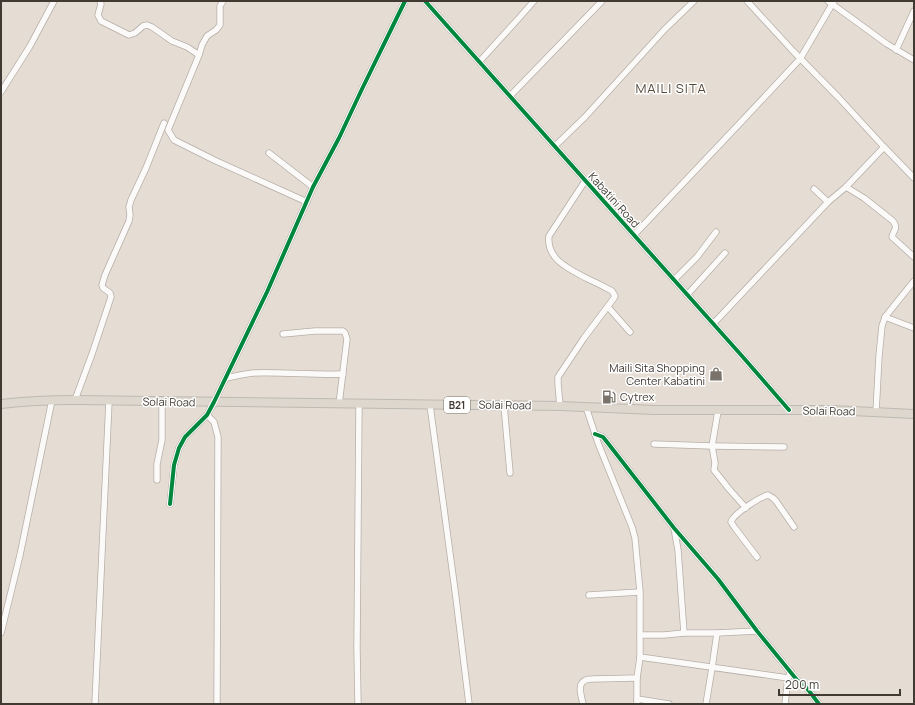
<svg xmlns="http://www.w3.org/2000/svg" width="915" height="705" viewBox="0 0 915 705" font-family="Manrope,sans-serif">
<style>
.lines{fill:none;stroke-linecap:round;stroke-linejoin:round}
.minor-casing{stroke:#b5aea7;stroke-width:7}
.highway-casing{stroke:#bdb9b4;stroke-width:10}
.minor{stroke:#fbfaf9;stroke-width:5.5}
.highway{stroke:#ded7cd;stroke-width:8}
.cycleway-casing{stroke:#fff;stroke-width:6}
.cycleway{stroke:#00873e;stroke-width:4}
.labels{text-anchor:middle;stroke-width:3;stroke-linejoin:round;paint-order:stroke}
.shield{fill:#fff;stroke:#797570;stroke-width:1}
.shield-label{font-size:10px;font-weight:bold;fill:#403a33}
.street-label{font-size:11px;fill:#403a33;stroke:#fff}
.poi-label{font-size:11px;fill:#403a33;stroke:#fff;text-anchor:end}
.quarter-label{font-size:13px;letter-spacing:1px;fill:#554939;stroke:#fff}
</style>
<rect width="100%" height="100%" fill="#e5ddd4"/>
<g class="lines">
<g class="minor-casing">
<g id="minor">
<path d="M100,1L101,4L98,15L101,21L129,35L135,33L143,26L147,25L152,27L172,41L187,47L199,55"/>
<path d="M223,1L220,6V25L216,30L207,36L202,45L199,55L168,130L174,140L214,160L307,202"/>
<path d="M425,1L742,356L789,410"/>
<path d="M747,1L793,51L839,98L884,147L914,178"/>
<path d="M828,1L887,44L914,60"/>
<path d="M896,50L914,11"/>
<path d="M480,61L519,18L534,1"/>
<path d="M1,92L30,46L54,1"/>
<path d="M510,96L602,1"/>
<path d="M555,146L585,117L665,29L694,1"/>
<path d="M269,153L313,187"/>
<path d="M846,187L864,198L893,221C899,229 893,230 892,237L914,257"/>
<path d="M814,189L828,202"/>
<path d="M634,235L742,121L800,59L834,1"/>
<path d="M674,280L697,257L716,232"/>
<path d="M687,295L725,253"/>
<path d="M608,307L630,332"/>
<path d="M885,317L914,328"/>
<path d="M713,324L828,202L846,187L884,147"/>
<path d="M283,334L315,331H343L345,333L347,339L339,404"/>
<path d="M226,378C235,376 244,374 253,373C283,372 313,375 343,374"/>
<path d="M75,400L92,354L111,297L110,293L103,288L102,285L105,275L129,221L130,215L129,207L131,200L146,168L164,123"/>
<path d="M430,405L456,598L469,704"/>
<path d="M504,405L510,473"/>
<path d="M560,406L558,384V377L584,338L614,298L615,296L612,291C603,286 595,282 586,278C569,269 546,259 549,236L585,181"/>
<path d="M586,407L598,443L632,527L635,538L640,592V657L637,678V704"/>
<path d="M718,411L712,446L715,463L714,470L729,489L746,508"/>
<path d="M876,412L879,356L882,326L885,317L914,281"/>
<path d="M207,415L214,422L218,437L217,704"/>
<path d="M595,434L603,437L607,442L674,528L718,579L757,631L797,680L806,687L819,704"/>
<path d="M654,444L712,446L784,447"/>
<path d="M157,480V464L162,440V401"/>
<path d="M170,504L174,465L179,448L185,437L207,415L214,402L267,292L313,187L339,138L362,89L405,1"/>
<path d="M674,528L678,550L684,633"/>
<path d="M757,557L735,528L731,522C733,514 760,497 768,495L773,498L776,501L794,527"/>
<path d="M589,595L640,592"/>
<path d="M1,633L20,555L52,400"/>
<path d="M640,635H664L684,633H717L757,631"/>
<path d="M640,657L788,678L791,672"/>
<path d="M637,699L669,704"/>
<path d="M95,704L109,401"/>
<path d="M358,704L357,648L359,404"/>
<path d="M583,704C582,699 578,687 582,683C584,680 589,679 592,679L637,678"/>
<path d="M706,704L712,668L717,633"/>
<path d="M785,704L788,678"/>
</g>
</g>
<g class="highway-casing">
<path id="highway" d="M1,404C26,401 50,400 75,400L560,406L655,410H832L914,414"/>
</g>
<use href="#minor" class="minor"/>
<use href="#highway" class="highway"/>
<g class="cycleway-casing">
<g id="cycleway">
<path d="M425,1L742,356L789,410"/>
<path d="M595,434L603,437L607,442L674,528L718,579L757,631L797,680L806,687L819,704"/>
<path d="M170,504L174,465L179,448L185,437L207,415L214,402L267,292L313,187L339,138L362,89L405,1"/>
</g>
</g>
<use href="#cycleway" class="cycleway"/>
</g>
<defs>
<g id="shop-bare" transform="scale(1.08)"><path d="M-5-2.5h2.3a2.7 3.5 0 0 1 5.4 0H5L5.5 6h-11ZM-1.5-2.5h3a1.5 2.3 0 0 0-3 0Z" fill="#7a736b" stroke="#fff" stroke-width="2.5" paint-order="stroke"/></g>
<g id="fuel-bare" transform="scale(1.08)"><path d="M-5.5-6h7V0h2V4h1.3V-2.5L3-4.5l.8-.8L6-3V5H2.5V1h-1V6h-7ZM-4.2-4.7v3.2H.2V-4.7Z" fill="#7a736b" stroke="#fff" stroke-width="2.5" paint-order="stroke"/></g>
</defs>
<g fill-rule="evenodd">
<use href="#shop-bare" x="716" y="374"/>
<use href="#fuel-bare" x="609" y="397"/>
</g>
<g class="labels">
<rect class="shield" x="444" y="397" width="26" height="16" rx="3"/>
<g class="shield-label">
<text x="457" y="409">B21</text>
</g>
<g class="street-label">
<text transform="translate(614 200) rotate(48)" y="4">Kabatini Road</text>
<text transform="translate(169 402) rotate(1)" y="4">Solai Road</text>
<text transform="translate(505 405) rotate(1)" y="4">Solai Road</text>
<text transform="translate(829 411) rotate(1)" y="4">Solai Road</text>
</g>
<g class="poi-label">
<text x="705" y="372">Maili Sita Shopping<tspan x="705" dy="13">Center Kabatini</tspan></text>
<text x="620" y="401" text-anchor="start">Cytrex</text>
</g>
<g class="quarter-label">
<text x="671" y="93">MAILI SITA</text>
</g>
</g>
<rect width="915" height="705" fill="none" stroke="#403a33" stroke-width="4"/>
<path d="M779 689v6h121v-6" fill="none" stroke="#403a33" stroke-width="2"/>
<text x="785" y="689" font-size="12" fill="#403a33" stroke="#ffffff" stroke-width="3" paint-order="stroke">200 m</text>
</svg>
